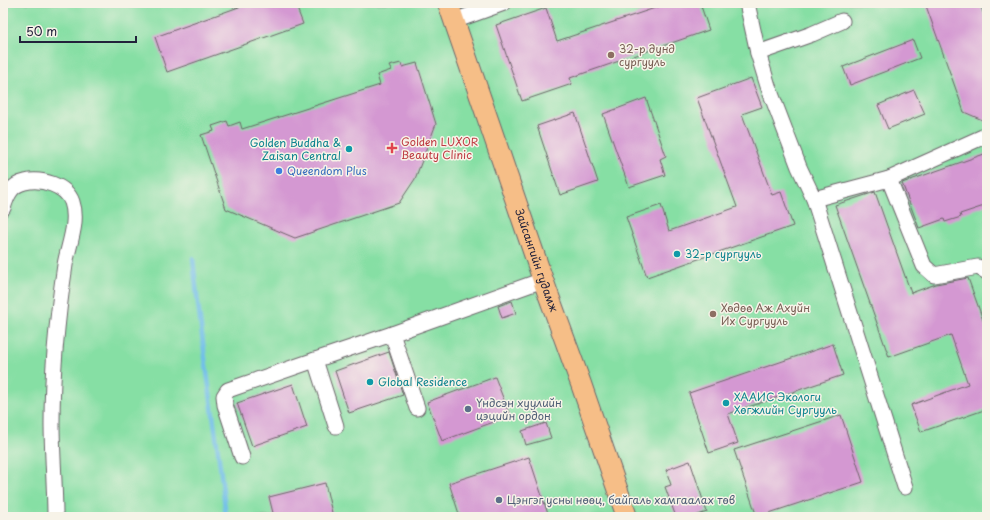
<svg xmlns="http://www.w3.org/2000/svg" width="990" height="520" viewBox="0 0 990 520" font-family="'Playpen Sans',sans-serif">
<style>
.green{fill:#86dfa4;stroke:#548070}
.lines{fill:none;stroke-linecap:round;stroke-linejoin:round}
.stream{stroke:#6ebee9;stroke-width:4.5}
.building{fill:#d498d2}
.minor-casing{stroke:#6b6368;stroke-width:17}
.major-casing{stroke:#6b6368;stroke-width:22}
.minor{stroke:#fff;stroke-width:15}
.major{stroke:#f6be87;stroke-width:20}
.education-dot{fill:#8d6e63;stroke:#f7f3e8;stroke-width:1.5}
.health-dot{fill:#e0444e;stroke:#f7f3e8;stroke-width:1.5}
.culture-dot{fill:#0f9aa8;stroke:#f7f3e8;stroke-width:1.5}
.shop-dot{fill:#3f7fe0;stroke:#f7f3e8;stroke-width:1.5}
.service-dot{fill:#5c6f8a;stroke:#f7f3e8;stroke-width:1.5}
.labels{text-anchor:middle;stroke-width:3;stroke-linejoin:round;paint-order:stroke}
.education-label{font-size:11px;fill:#785e54;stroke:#f7f3e8;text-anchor:start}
.health-label{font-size:11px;fill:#be3a42;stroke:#f7f3e8;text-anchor:start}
.culture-label{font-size:11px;fill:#0d838f;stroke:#f7f3e8;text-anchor:start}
.shop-label{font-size:11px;fill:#366cbe;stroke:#f7f3e8;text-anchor:start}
.street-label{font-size:11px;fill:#22223b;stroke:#f7f3e8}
.service-label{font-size:11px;fill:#4e5e75;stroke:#f7f3e8;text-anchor:start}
</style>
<rect width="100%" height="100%" fill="#f7f3e8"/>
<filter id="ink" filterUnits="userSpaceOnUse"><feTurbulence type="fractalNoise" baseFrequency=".025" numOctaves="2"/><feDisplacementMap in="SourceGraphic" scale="8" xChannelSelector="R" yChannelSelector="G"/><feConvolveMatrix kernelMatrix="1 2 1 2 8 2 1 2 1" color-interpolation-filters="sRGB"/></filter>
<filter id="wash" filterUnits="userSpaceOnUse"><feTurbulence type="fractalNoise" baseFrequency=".012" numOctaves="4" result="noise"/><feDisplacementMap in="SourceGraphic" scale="16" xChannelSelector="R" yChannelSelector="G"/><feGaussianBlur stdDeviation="0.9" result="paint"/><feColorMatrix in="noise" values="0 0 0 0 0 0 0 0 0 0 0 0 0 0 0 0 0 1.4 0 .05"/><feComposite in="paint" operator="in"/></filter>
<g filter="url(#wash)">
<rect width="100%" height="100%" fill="#f2dbbc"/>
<rect class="green" x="3" y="3" width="984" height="514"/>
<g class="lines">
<path class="stream" d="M193,258C201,345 217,430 226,517"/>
</g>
<g id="blocks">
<g class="building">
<path d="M250,3H295L303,24L167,72L155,37Z"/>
<path d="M660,3H700L709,30L570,78L572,84L522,101L496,25L546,8L557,41L661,6Z"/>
<path d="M925,3H980L987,24V122L964,112Z"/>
<path d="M913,40L920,58L850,85L843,67Z"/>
<path d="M401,63L402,67L417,63L436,124L415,179L399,203L295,238L226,209L201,135L214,131L212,126L227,121L229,126L240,122L242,129L380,85L377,75L391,70L389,66Z"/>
<path d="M751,78L762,107L742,114L772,195L781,192L793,226L647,277L626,217L661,205L669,231L737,207L697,98Z"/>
<path d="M914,90L925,114L888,129L878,105Z"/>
<path d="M646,98L666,156L660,159L665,175L629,187L603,114Z"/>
<path d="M575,113L598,182L560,195L537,126Z"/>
<path d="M987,153V205L960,214L961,217L945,222L944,219L919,228L902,183Z"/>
<path d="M875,192L911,293L936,284L968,278L987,331V409L921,432L911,405L968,384L951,335L889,357L835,205Z"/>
<path d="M512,301L516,313L502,318L498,306Z"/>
<path d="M833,344L843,375L728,414L738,443L709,453L689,393Z"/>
<path d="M389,352L403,395L349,413L335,371Z"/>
<path d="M495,377L510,416L442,441L427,402Z"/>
<path d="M293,384L307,427L252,446L237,403Z"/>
<path d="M841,415L863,482L757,517L734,450Z"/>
<path d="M546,423L551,438L526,445L522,431Z"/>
<path d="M529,457L549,517H460L449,483Z"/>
<path d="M690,461L707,512L692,517H676L665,487L671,485L666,470Z"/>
<path d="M325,483L333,517H274L269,497Z"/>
</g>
</g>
</g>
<g filter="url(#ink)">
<use href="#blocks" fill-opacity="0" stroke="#6b6368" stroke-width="1"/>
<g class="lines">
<g class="minor-casing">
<g id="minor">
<path d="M747,3L758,53L768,86L799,167L814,199"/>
<path d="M454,21L504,3"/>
<path d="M758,53L812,34L842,21"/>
<path d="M889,179L924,266L934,275L978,267L987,272"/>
<path d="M3,208C7,195 11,185 25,182C41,178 66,185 72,202C79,222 68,246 65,265C57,318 52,370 52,423C52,454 55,486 55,517"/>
<path d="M417,408L392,334L543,280"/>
<path d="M336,426L315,360L392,334"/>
<path d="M242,457L225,405L224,396L228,390L315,360"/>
<path d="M905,487L814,199L889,179L987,135"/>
</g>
</g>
<g class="major-casing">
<g id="major">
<path id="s1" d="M448,3L543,280L581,384L627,517"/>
</g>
</g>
<use href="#minor" class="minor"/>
<use href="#major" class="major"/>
</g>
</g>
<g class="education-dot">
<circle cx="611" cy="55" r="4"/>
<circle cx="713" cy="314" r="4"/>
</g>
<path class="health-dot" d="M390 142h4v4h4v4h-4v4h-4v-4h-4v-4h4z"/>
<g class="culture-dot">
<circle cx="349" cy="149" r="4"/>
<circle cx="677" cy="254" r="4"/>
<circle cx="370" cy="382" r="4"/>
<circle cx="726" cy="403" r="4"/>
</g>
<circle class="shop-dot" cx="279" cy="171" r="4"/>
<g class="service-dot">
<circle cx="468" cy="409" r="4"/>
<circle cx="499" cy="500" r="4"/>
</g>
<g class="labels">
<g class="education-label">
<text x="619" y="53">32-р дунд<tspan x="619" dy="13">сургууль</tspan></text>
<text x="721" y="312">Хөдөө Аж Ахуйн<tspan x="721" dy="13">Их Сургууль</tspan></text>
</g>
<g class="health-label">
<text x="401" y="146">Golden LUXOR<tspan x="401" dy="13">Beauty Clinic</tspan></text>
</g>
<g class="culture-label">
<text x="341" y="147" text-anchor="end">Golden Buddha &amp;<tspan x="341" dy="13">Zaisan Central</tspan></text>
<text x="685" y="258">32-р сургууль</text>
<text x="378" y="386">Global Residence</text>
<text x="734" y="401">ХААИС Экологи<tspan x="734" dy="13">Хөгжлийн Сургууль</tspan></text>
</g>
<g class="shop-label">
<text x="287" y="175">Queendom Plus</text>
</g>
<g class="street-label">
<text dy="4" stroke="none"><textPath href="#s1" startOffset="272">Зайсангийн гудамж</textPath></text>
</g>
<g class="service-label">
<text x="476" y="407">Үндсэн хуулийн<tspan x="476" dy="13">цэцийн ордон</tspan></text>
<text x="507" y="504">Цэнгэг усны нөөц, байгаль хамгаалах төв</text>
</g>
</g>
<rect width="990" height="520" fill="none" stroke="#f7f3e8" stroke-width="16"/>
<path d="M20 36v6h116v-6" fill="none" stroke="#22223b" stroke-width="2"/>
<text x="26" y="36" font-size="12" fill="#22223b" stroke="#f7f3e8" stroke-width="3" paint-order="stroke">50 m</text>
</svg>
